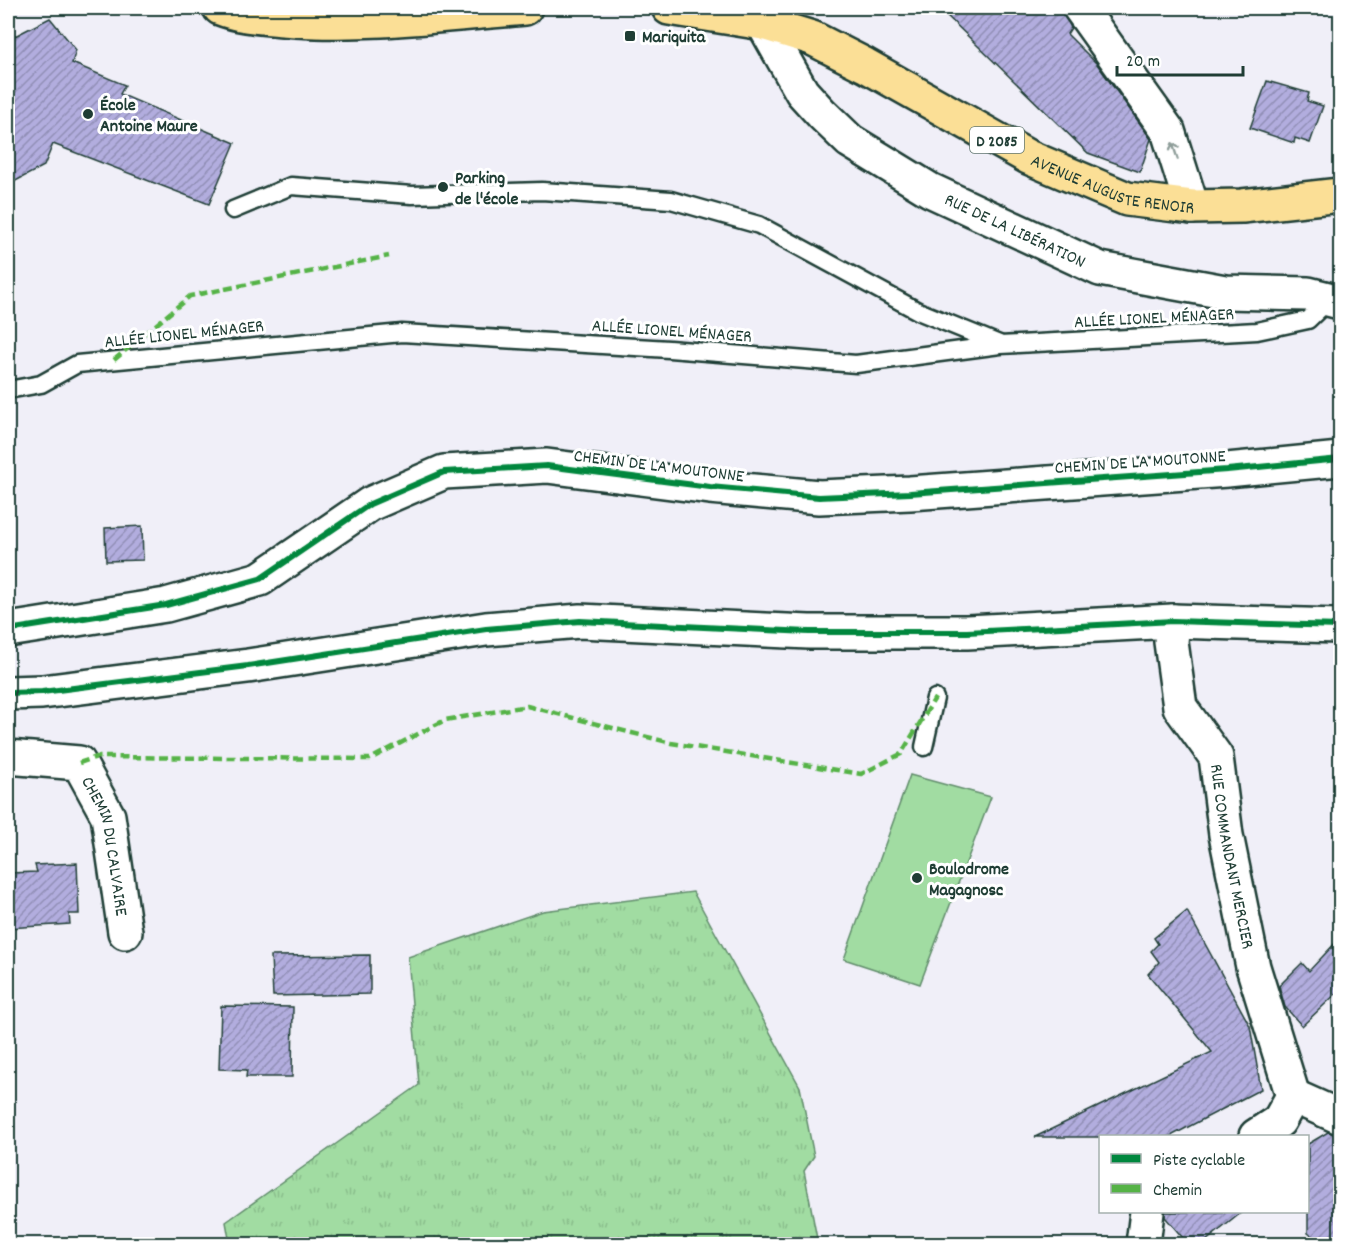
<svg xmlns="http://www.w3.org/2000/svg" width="1348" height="1252" viewBox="0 0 1348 1252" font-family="Dekko,sans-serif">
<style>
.grass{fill:url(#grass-tufts);stroke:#608c6b;stroke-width:1.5}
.garden{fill:#a1dca2;stroke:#608c6b;stroke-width:1.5}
.building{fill:url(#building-hatch);stroke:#1f3d34;stroke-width:1.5}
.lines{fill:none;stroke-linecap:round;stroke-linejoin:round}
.service-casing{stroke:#1f3d34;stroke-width:21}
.minor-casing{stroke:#1f3d34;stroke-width:38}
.secondary-casing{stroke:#1f3d34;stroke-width:38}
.primary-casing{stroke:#1f3d34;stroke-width:38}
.service{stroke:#fff;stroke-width:16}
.minor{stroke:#fff;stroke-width:33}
.secondary{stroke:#fff;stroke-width:33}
.primary{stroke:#fbdf96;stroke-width:33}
.quiet{stroke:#55b346;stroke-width:4.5;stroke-dasharray:9 4.5;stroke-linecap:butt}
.cycleway-casing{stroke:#fff;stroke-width:10}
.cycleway{stroke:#00873e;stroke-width:6}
.oneway{stroke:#8f9e9a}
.poi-dot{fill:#1f3d34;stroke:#fff;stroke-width:2}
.labels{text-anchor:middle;stroke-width:6;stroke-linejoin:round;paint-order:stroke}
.shield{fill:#fff;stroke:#627771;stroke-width:1.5}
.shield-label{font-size:16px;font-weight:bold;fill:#1f3d34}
.poi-label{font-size:18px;font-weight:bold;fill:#1f3d34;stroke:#fff;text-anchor:start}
.street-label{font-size:18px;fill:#1f3d34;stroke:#fff}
</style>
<defs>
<pattern id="grass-tufts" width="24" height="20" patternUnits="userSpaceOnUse" patternTransform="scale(1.5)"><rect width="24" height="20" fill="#a1dca2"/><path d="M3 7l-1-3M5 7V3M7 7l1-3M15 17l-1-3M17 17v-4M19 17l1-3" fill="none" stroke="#8abe8c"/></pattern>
<pattern id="building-hatch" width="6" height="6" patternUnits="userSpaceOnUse" patternTransform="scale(1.5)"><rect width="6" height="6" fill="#b2adde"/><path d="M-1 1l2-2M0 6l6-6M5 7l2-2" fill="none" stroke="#908eb5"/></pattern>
</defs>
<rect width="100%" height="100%" fill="#f0eff8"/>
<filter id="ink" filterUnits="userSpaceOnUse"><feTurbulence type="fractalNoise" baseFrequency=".0167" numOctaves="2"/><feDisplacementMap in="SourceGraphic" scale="12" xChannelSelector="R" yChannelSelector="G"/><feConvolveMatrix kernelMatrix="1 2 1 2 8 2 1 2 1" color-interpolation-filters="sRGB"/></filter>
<g filter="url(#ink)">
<path class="grass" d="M693,892L800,1087L814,1156L804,1171L818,1244H230L226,1222L419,1085L408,957L543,911Z"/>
<path class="garden" d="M910,775L991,797L920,984L844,959Z"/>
<g class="building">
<path d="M939,8H1062L1071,28L1067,34L1097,64L1151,139L1140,172L1088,153Z"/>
<path d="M50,18L76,50L72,63L125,85L120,94L235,143L209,204L53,144L44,166L8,185V52L14,49L11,38Z"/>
<path d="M1267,81L1309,93L1307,101L1323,106L1310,143L1295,138L1294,143L1250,128Z"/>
<path d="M142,526L143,560L106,561L105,528Z"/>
<path d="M77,863L79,914H69L70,924L8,928V873L37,872L35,865Z"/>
<path d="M1187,911L1250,1026L1261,1089L1169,1137H1035L1212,1052L1148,974L1159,962L1151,951L1158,944L1154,938Z"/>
<path d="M1341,937V989L1302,1026L1285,1007L1279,986L1302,963L1309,971Z"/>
<path d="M370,955V994L273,996L271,956Z"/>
<path d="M221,1006L293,1007L292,1077H246L247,1070L219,1069Z"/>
<path d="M1328,1132L1341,1136V1245H1323L1308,1233V1144Z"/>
<path d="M1165,1212H1242L1201,1245H1189L1165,1217Z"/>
</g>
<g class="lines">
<g class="service-casing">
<g id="service">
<path d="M233,210L291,186L412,195L542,191L671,200L759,225L918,311L999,344"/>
<path d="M8,390L41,384L77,364L402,333L669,349L856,364L1000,345L1257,331L1308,320L1330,299"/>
<path d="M924,747L935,698"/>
</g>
</g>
<g class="minor-casing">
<g id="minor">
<path d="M1080,8L1168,131L1192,207"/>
<path id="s1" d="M763,23L802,92L822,114L850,141L930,190L1100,269L1225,292L1308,294L1340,302"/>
<path id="s2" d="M1173,621L1171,642L1180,707L1216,757L1226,835L1253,967L1293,1096"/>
<path d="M8,630L166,605L260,579L370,504L444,472L547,466L710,487L819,497L910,493L1227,470L1340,459"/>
<path id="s3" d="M8,757L79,763L108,816L125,932"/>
<path d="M1293,1096L1340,1117"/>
<path d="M1256,1136L1279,1121L1293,1096"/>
<path d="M1143,1244L1147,1212"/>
</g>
</g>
<g class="secondary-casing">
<path id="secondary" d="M8,693L42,692L248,666L486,629L580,621L809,632H967L1173,621L1338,626"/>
</g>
<g class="primary-casing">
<g id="primary">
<path d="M220,8C240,16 261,17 283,19C364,26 444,15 525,8"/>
<path id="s4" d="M669,8L763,23L812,38L865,65L1028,157L1127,199L1192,207L1242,206L1340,195"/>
</g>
</g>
<use href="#service" class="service"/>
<use href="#minor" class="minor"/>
<use href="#secondary" class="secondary"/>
<use href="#primary" class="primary"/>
<g class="quiet">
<path d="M114,360L190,296L389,256"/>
<path d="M79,763L97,757L370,759L445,720L527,706L671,743L861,774L901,754L935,698"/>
</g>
<g class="cycleway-casing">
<g id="cycleway">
<path d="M8,630L166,605L260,579L370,504L444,472L547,466L710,487L819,497L910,493L1227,470L1340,459"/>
<path d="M8,693L42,692L248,666L486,629L580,621L809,632H967L1173,621L1340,626"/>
</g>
</g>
<use href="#cycleway" class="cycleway"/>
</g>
<defs><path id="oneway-shaft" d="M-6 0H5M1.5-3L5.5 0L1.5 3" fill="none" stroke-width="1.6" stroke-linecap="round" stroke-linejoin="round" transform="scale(1.5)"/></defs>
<use class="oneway" href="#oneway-shaft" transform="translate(1175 151) rotate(-108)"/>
</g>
<g class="poi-dot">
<rect x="624" y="30" width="12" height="12" rx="3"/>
<circle cx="88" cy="114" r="6"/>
<circle cx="443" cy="187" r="6"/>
<circle cx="917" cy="878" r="6"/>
</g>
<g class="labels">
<rect class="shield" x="970" y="127" width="54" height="26" rx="4.5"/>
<g class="shield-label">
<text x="997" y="146">D 2085</text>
</g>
<g class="poi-label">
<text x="642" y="42">Mariquita</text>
<text x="100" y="110">École<tspan x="100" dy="21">Antoine Maure</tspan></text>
<text x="455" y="183">Parking<tspan x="455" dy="21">de l'école</tspan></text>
<text x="929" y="874">Boulodrome<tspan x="929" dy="21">Magagnosc</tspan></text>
</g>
<g class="street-label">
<text dy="6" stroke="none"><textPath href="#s4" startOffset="483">AVENUE AUGUSTE RENOIR</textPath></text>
<text dy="6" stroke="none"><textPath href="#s1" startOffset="336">RUE DE LA LIBÉRATION</textPath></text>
<text transform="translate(1154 317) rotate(-3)" y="6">ALLÉE LIONEL MÉNAGER</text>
<text transform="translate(672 330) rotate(4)" y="6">ALLÉE LIONEL MÉNAGER</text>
<text transform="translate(184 333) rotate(-6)" y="6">ALLÉE LIONEL MÉNAGER</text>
<text transform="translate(1140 461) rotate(-4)" y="6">CHEMIN DE LA MOUTONNE</text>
<text transform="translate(659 465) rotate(7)" y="6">CHEMIN DE LA MOUTONNE</text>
<text dy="6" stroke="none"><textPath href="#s3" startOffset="160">CHEMIN DU CALVAIRE</textPath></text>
<text dy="6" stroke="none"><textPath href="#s2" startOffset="249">RUE COMMANDANT MERCIER</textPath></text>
</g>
</g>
<rect width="1348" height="1252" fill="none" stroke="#fff" stroke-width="30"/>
<rect x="15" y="15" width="1318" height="1222" fill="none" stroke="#1f3d34" stroke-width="2" filter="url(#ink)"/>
<rect x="1099" y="1135" width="210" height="78" fill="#ffffff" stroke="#a5b1ae" stroke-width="1.5"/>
<rect x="1111" y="1154" width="30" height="9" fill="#00873e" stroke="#a5b1ae" stroke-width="1.5"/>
<text x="1153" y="1165" font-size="18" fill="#1f3d34">Piste cyclable</text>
<rect x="1111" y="1184" width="30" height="9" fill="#55b346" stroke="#a5b1ae" stroke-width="1.5"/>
<text x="1153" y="1195" font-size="18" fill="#1f3d34">Chemin</text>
<path d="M1117 66v9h126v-9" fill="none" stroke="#1f3d34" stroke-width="3"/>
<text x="1126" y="66" font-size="18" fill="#1f3d34" stroke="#ffffff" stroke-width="4.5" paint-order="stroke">20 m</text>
</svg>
